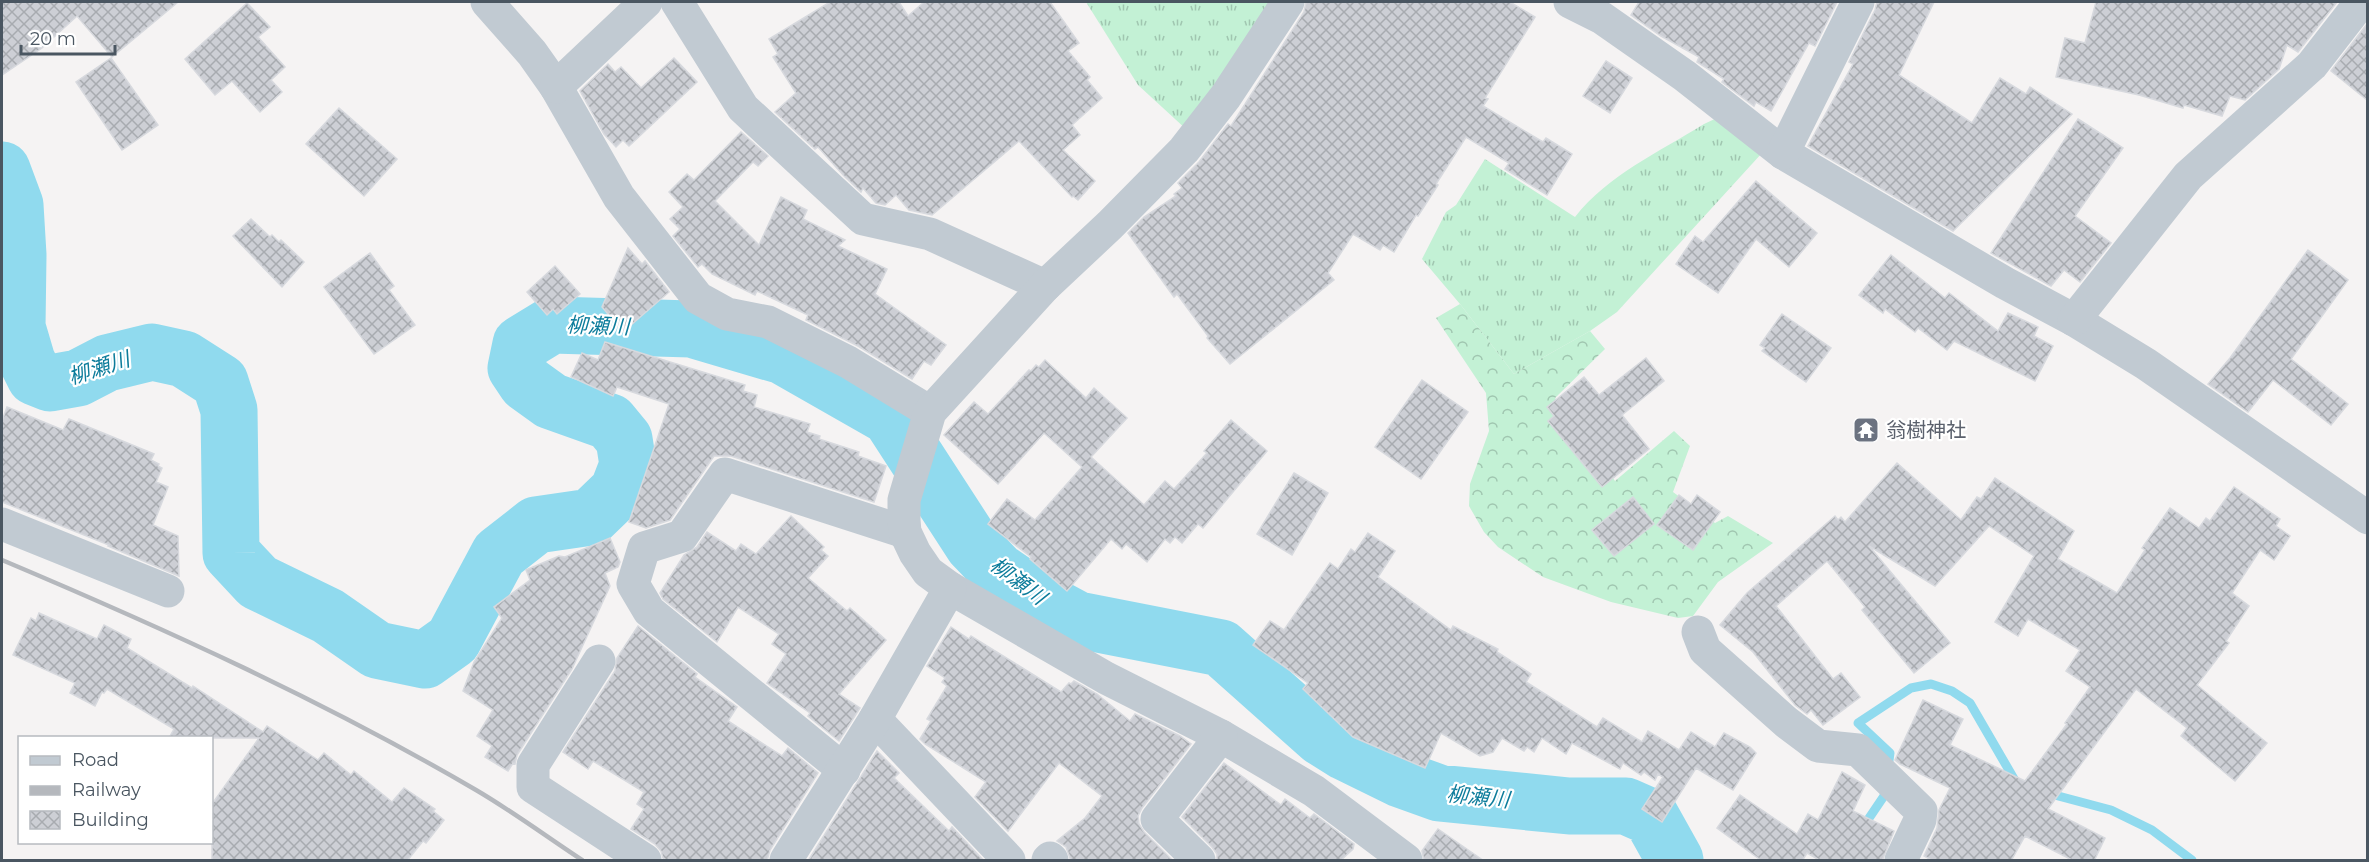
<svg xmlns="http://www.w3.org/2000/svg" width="2369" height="862" viewBox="0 0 2369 862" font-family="Montserrat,'Noto Sans JP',sans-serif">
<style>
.grass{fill:url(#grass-tufts)}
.forest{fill:url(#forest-crowns)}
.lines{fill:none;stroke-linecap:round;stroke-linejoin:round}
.stream{stroke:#90daee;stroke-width:9}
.river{stroke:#90daee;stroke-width:57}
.building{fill:url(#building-cross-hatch);stroke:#d7d9de;stroke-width:1.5}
.street{stroke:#c1cad2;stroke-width:33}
.rail{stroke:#b5b8bd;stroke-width:4.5}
.labels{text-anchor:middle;stroke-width:4.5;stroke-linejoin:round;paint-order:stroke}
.worship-label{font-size:20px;fill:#5b616d;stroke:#fff;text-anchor:start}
.water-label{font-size:21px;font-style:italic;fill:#0c7c9b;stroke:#fff}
</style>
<defs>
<pattern id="grass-tufts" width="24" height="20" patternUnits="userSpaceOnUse" patternTransform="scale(1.5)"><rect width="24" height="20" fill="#c3f1d5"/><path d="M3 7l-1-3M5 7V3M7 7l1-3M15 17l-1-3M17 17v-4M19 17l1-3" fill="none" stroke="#a0c6b0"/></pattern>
<pattern id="forest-crowns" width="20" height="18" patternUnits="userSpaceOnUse" patternTransform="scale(1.5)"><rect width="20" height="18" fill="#c3f1d5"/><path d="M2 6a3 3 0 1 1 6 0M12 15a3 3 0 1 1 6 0" fill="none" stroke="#a0c6b0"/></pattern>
<pattern id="building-cross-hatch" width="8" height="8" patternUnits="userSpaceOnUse" patternTransform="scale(1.5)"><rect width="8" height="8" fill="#cdcfd5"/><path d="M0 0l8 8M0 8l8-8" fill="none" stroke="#a8abb0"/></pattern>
</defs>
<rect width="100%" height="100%" fill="#f5f3f3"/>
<g class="grass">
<path d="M1086,2H1276L1187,130L1138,85Z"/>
<path d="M1719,117L1762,153L1617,312L1590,331L1514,374L1460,304L1422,259L1446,212L1456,205L1485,159L1575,217C1608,175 1659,152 1704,124Z"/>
</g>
<path class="forest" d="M1460,304L1514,374L1590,331L1605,349L1555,398L1615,481L1674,431L1690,446L1673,492L1715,523L1728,516L1773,543L1718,582L1693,616L1678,618L1611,602L1543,577L1498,547L1484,532L1469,506L1470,484L1489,431L1486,393L1436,318Z"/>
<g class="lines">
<g class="stream">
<path d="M1888,768L1890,753L1858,723L1911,688L1931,684L1952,691L1970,703L2017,784"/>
<path d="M2047,793L2111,810L2152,830L2192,860"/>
<path d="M1863,827L1884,796L1885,787"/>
</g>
<path class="river" d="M2,170L15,205L18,255L17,327L27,361L35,377L50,383L78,378L107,363L152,352L184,359L220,382L229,410L231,553L258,582L328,616L377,650L425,660L453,640L499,554L536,525L591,517L618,491L628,465L624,439L610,422L551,401L526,383L516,368L521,344L552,325L691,329L783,356L890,417L973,545L998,571L1039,599L1078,620L1221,648L1321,737L1345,752L1400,779L1439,793L1569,806H1626L1651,817L1675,860"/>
</g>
<g class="building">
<path d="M2,2H178L112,57L77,16L42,48L2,75Z"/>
<path d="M830,2H899L908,16L924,2H1050L1079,43L1068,51L1090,77L1087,80L1102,98L1072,125L1080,135L1063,150L1095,181L1078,200L1073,196L1072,197L1019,141L932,215L909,210L896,195L885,205L876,203L863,188L861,192L844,176L818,147L815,149L775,112L796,93L773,57L778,54L769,39Z"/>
<path d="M1306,2H1510L1535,17L1485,98L1488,99L1483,106L1543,142L1546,138L1572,154L1547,195L1505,169L1509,163L1466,137L1436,184L1438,185L1418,216L1416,215L1394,252L1383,245L1380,250L1353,234L1328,273L1334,280L1230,364L1207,338L1208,336L1177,294L1174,297L1128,233L1144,217L1176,196L1174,194L1182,188L1178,183L1199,162L1228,124L1231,126L1304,12Z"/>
<path d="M1639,2H1837L1815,46L1809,43L1771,111L1756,102L1754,106L1722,82L1724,79L1697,62L1699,57L1661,36L1631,15Z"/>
<path d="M1877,2H1934L1899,75L1972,123L2000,78L2026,94L2030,87L2072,114L1953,231L1808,146L1853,64L1849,62L1875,10Z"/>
<path d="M2096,2H2337L2298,52L2287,45L2279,69L2245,100L2230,96L2222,116L2184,105L2183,108L2139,95L2056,77L2065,38L2085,43Z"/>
<path d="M247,3L270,27L258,37L285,67L271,80L282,92L260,112L232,81L215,95L185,59Z"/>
<path d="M2367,24V100L2331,71Z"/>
<path d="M111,58L158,125L122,150L76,82Z"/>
<path d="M674,58L697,82L629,146L623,140L616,147L604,134L580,91L608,64L615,72L621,67L641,88Z"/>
<path d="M1606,61L1632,78L1610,113L1583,96Z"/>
<path d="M339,108L397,159L364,196L306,144Z"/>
<path d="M2078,119L2123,148L2075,216L2111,243L2080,282L2064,270L2051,286L1991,253Z"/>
<path d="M741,132L768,156L758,166L753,162L715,201L759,245L781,197L807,210L803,219L845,240L838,246L887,269L875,294L946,345L931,365L924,361L912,379L858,346L806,320L808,315L757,291L755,295L712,274L702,264L698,267L673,236L680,229L670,219L683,207L669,192L687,174L694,180Z"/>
<path d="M1756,181L1817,233L1789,267L1756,239L1718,293L1676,264L1695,236L1703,242Z"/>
<path d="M251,219L270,237L272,235L279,242L281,240L304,262L282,287L233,236Z"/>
<path d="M628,248L642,264L645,261L669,292L623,332L602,307Z"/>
<path d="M2308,250L2348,280L2291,359L2348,404L2331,425L2273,380L2248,412L2208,384L2230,358Z"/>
<path d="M370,253L394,286L389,290L415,325L374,354L324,287Z"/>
<path d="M1891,255L1945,298L1949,293L1998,331L2008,313L2038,327L2034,336L2053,346L2035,381L1954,341L1947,350L1918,328L1915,332L1885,309L1883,313L1859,295Z"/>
<path d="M555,266L580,294L557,314L553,309L547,315L527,292Z"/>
<path d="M1782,314L1831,348L1806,382L1762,351L1765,348L1760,345Z"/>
<path d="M605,342L745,385L743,391L757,395L754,407L810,424L807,432L820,436L819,439L859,452L858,456L886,466L874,502L731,456H714L670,520L646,528L629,522L669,404L617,387L613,396L571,377L582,353L598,360Z"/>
<path d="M1646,358L1664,381L1622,415L1649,449L1602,487L1548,421L1554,416L1547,407L1584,377L1599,395Z"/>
<path d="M1045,360L1086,398L1094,388L1127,418L1091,457L1144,505L1165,481L1174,489L1207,453L1204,451L1231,420L1267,451L1203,528L1198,524L1182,543L1175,537L1170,543L1165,539L1147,562L1126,544L1122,549L1111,539L1067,591L1030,559L1031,557L988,524L1007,499L1035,520L1082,467L1044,433L998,484L944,435L974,402L988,414L1029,370L1031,371L1036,365L1039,367Z"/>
<path d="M1422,380L1468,412L1421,479L1375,447Z"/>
<path d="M7,407L63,430L69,419L154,454L151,460L159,464L158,466L162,468L156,482L168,487L153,525L178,536L179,576L108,546L109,545L2,502V421Z"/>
<path d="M1897,463L1961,520L1977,497L1981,499L1995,478L2074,531L2058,559L2117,593L2145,550L2142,548L2170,508L2199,528L2206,518L2210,521L2234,487L2280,519L2276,526L2290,536L2274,560L2260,550L2232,593L2249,606L2226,641L2229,643L2197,685L2267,743L2235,781L2181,736L2187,728L2136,689L2048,809L2105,838L2094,861H2074L2025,836L2011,861H1933L1924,856L1937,828L1939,810L1950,788L1900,764L1895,760L1923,700L1963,719L1950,745L2025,781L2067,724L2065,723L2090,687L2066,671L2080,650L2028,619L2018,636L1995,622L2034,556L1989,526L1935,586L1869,546L1950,643L1914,673L1862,610L1865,607L1827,561L1776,606L1833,679L1841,673L1860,697L1823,725L1811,710L1807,714L1795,705L1753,652L1720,625L1747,593L1835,516L1838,520L1841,517L1845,522Z"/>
<path d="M1294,473L1328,493L1292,555L1257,534Z"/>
<path d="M1679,495L1691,504L1697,495L1720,512L1693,550L1657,525Z"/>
<path d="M1633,497L1654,524L1614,556L1592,530Z"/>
<path d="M791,516L824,547L821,550L828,556L808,578L847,611L850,608L886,640L839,694L860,708L839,741L808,716L810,713L767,683L786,654L772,644L779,634L738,607L717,642L663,599L660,593L684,555L697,547L707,532L736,551L741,544L756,554Z"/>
<path d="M1368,533L1395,551L1378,577L1451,630L1453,626L1498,649L1497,652L1531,674L1526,682L1597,727L1603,718L1642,742L1648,731L1679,750L1691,732L1715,747L1724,733L1750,747L1756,753L1733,790L1696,768L1662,822L1642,809L1663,777L1658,774L1655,780L1644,772L1641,775L1623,763L1620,769L1572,743L1566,754L1542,738L1534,752L1527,747L1524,751L1502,738L1493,752L1480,756L1441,733L1425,768L1353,737L1303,689L1308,683L1253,645L1270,621L1284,630L1330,563L1338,569L1351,549L1355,552Z"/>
<path d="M610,538L620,562L618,567L605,573L610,586L572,669L517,755L515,764L513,763L508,771L485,757L492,746L477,736L493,710L463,691L474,662L502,618L494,607L530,580L526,570L559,556L565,557Z"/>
<path d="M39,613L97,639L104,625L131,639L127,648L192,688L193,686L263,732L267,726L318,760L324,753L351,775L354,771L392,802L404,788L435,809L433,811L444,820L426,843L423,841L407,861H212V804L259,738H169L174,729L107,689L104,693L102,692L95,706L70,693L75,683L13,655L31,618L36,621Z"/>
<path d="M638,626L697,674L695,677L737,707L728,721L782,756L788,748L818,773L770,850L767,861H668L663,858L661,851L655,844L631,829L644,809L637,804L644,792L593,761L588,769L563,752L615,671L617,658Z"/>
<path d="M951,627L969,639L971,636L1061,692L1069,683L1071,684L1074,681L1097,694L1130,721L1135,714L1180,736L1191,744L1142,808L1138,816L1139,824L1144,832L1173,861H1071L1066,847L1057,841L1085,818L1102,796L1059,763L1008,831L975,797L986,782L925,744L920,739L931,721L927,719L947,686L942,682L945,678L927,666Z"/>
<path d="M877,751L899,773L894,778L949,831L952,827L984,861H808Z"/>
<path d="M1224,763L1281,805L1285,799L1310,818L1314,814L1354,844L1353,849L1340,861H1217V854L1212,847L1182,817Z"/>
<path d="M1842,772L1865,785L1853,811L1894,831L1882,861H1821L1807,853L1802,861H1762L1717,828L1740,795L1797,834L1808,814L1818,820Z"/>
<path d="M1438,829L1484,861H1424L1422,851Z"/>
</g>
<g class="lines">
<g class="street">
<path d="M487,2L532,53L556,87L619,197L698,298L727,314L768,322L848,362L930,412"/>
<path d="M677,2L743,108L863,219L930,234L1045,286"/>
<path d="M1570,2L1602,18L1685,76L1783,153L2005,283L2074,320L2146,364L2368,518"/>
<path d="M556,87L646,2"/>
<path d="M1783,153L1858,2"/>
<path d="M2074,320L2188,176L2312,65L2361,2"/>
<path d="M2,524L168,591"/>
<path d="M950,588L1106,678L1221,736L1314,791L1406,860"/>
<path d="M1698,632L1705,650L1786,722L1818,746L1858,750L1921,811L1920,820L1901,860"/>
<path d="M599,661L533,765V787L645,860"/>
<path d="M875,719L1009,860"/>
<path d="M844,770L649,611L633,584L644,548L682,536L725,474L905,532"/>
<path d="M786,860L875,719L950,588L928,572L915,553L905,532L904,520V500L930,412L1045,286L1110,225L1184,150L1226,96L1288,2"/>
<path d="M1048,860L1050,858L1052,860"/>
<path d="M1199,860L1157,819L1221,736"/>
</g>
<path class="rail" d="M2,560C163,628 324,701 476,790C512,811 547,837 582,860"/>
</g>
<defs>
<g id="temple-square" transform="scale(1.35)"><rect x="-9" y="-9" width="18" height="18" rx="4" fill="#6b7280" stroke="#fff"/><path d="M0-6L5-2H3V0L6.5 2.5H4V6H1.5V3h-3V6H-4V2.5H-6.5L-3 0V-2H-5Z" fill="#fff"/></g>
</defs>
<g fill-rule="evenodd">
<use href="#temple-square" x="1866" y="430"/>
</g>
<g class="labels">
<g class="worship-label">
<text x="1886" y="437">翁樹神社</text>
</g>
<g class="water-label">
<text transform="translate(598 326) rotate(2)" y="7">柳瀬川</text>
<text transform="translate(99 368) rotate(-18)" y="7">柳瀬川</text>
<text transform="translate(1018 581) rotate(37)" y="7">柳瀬川</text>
<text transform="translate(1478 797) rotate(6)" y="7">柳瀬川</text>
</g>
</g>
<rect width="2369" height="862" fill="none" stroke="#4a5661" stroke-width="6"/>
<rect x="18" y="736" width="195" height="108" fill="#ffffff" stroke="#b7bbc0" stroke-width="1.5"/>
<rect x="30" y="756" width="30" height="9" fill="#c1cad2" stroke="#b7bbc0" stroke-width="1.5"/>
<text x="72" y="766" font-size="18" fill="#4a5661">Road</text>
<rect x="30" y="786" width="30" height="9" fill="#b5b8bd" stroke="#b7bbc0" stroke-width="1.5"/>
<text x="72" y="796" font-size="18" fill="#4a5661">Railway</text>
<rect x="30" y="811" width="30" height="18" fill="url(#building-cross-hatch)" stroke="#b7bbc0" stroke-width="1.5"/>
<text x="72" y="826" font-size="18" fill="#4a5661">Building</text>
<path d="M21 45v9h94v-9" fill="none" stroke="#4a5661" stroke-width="3"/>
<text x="30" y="45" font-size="18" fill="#4a5661" stroke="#ffffff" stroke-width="4.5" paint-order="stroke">20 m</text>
</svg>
